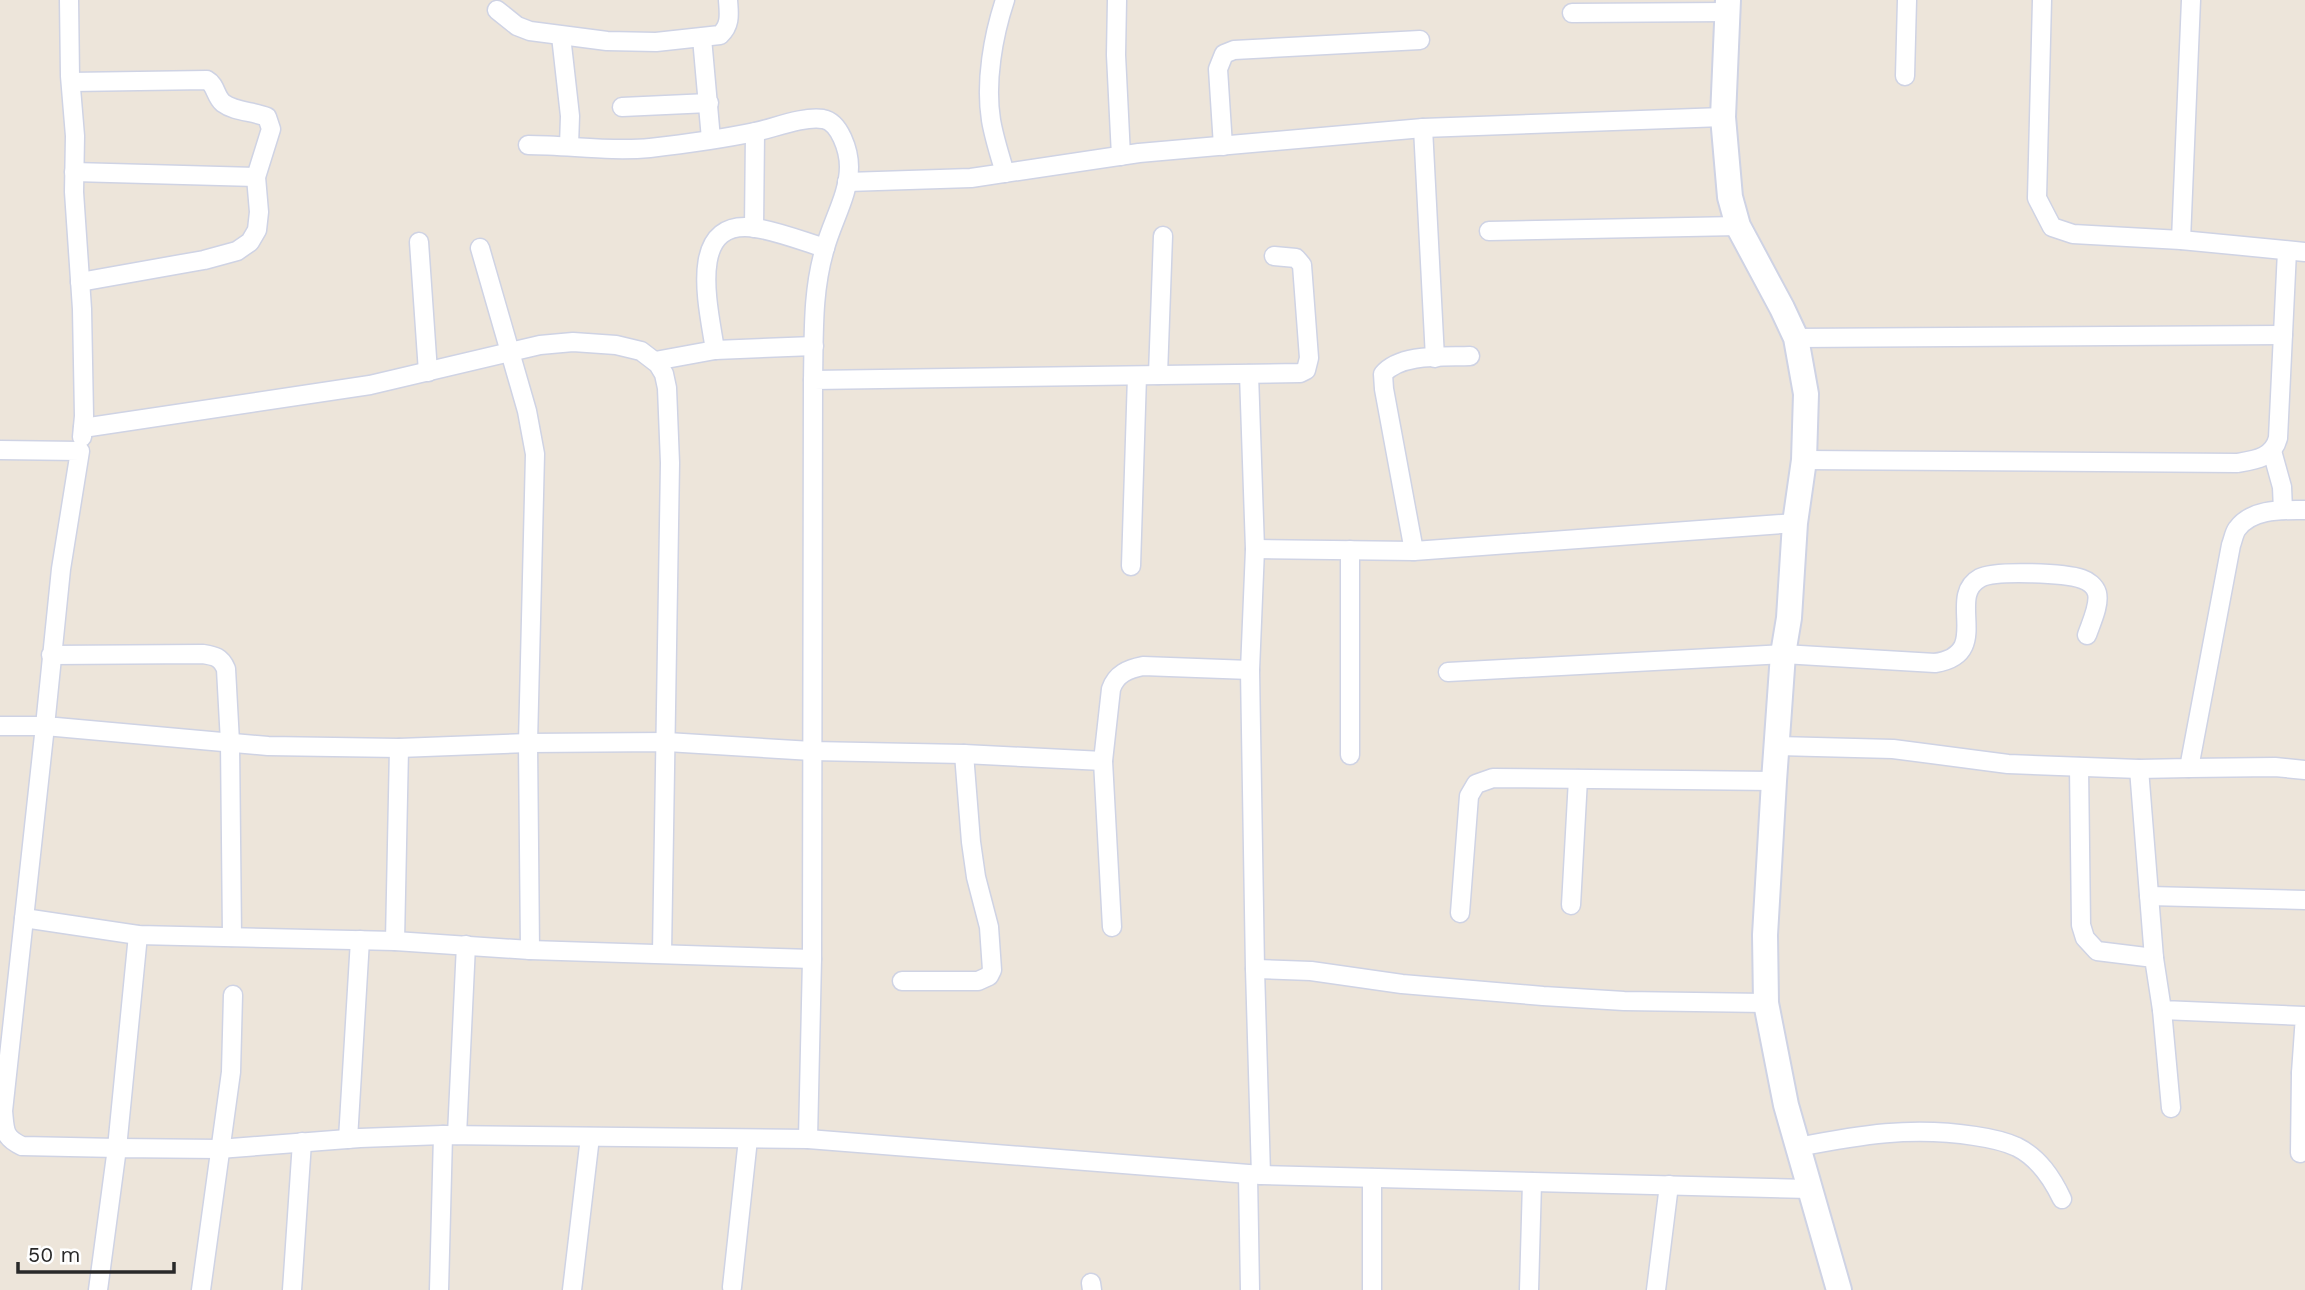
<svg xmlns="http://www.w3.org/2000/svg" width="2305" height="1290" viewBox="0 0 2305 1290" font-family="'Work Sans',sans-serif">
<style>
.lines{fill:none;stroke-linecap:round;stroke-linejoin:round}
.street-casing{stroke:#cfd3e4;stroke-width:21}
.secondary-casing{stroke:#cfd3e4;stroke-width:28}
.street{stroke:#fff;stroke-width:18}
.secondary{stroke:#fff;stroke-width:24}
</style>
<rect width="100%" height="100%" fill="#ede5da"/>
<g class="lines">
<g class="street-casing">
<g id="street">
<path d="M69,0L70,76L75,136L74,192L82,309L84,416L82,437"/>
<path d="M1117,0L1116,55L1121,156"/>
<path d="M2042,0L2037,198L2052,227L2073,234L2181,240L2305,252"/>
<path d="M497,10L517,26L530,31L607,41L656,42L720,35C731,25 729,14 728,0"/>
<path d="M1572,13L1727,12"/>
<path d="M561,36L570,116L569,146"/>
<path d="M702,38L711,139"/>
<path d="M1905,76L1907,0"/>
<path d="M71,82L207,80C216,85 215,96 223,103C235,112 253,111 267,117L271,129L256,177L259,212L257,230L250,242L237,251L204,260L80,282"/>
<path d="M622,107L709,103"/>
<path d="M1423,128L1435,358"/>
<path d="M528,145C569,145 609,152 650,148C685,144 721,139 755,132C774,128 803,116 823,119C840,122 849,151 849,167C849,194 832,222 825,248C812,291 814,335 813,380"/>
<path d="M1223,146L1218,69L1224,54L1234,50L1420,40"/>
<path d="M74,172L256,177"/>
<path d="M1005,173C1000,156 994,138 991,120C985,82 993,36 1005,0"/>
<path d="M847,182L971,178L1139,153L1423,128L1723,117"/>
<path d="M754,228L755,132"/>
<path d="M1489,231L1738,226"/>
<path d="M2181,240L2191,0"/>
<path d="M419,242L428,372"/>
<path d="M480,248L527,411L535,454L528,743L530,950"/>
<path d="M1796,338L2283,335"/>
<path d="M715,350C709,309 685,217 756,228C780,232 802,241 825,248"/>
<path d="M655,361L715,350L814,346"/>
<path d="M1158,375L1163,236"/>
<path d="M83,428L370,385L540,345L573,342L616,345L641,351L658,364L664,374L667,388L670,463L662,953"/>
<path d="M0,450L80,451L61,569L45,726L268,746L399,748L528,743L667,742L812,751L964,754L1103,761L1111,689C1116,674 1128,669 1143,666L1250,670"/>
<path d="M2272,451L2282,487L2283,510"/>
<path d="M1804,460L2237,463C2255,460 2273,458 2278,438L2287,251"/>
<path d="M1255,549L1414,551L1795,523"/>
<path d="M1350,550V755"/>
<path d="M1414,551L1384,389L1383,374C1401,353 1444,357 1470,356"/>
<path d="M1131,566L1137,376"/>
<path d="M51,655L203,654C215,656 221,657 226,669L230,742L232,937"/>
<path d="M1448,672L1783,654L1935,663C1994,654 1945,597 1980,578C1995,570 2065,573 2082,579C2088,581 2095,586 2097,593C2100,605 2091,623 2087,635"/>
<path d="M0,726H45L3,1111C5,1130 3,1137 22,1146L117,1148L138,935"/>
<path d="M1776,746L1893,749L2008,764L2139,769L2189,768L2231,545C2233,540 2234,533 2237,529C2252,508 2283,510 2305,510"/>
<path d="M1103,761L1112,927"/>
<path d="M2079,767L2081,925L2085,938L2097,951L2154,958L2162,1010L2305,1016L2301,1073H2305"/>
<path d="M2189,768L2275,767L2305,770"/>
<path d="M2139,769L2154,958"/>
<path d="M2149,896L2305,900"/>
<path d="M1571,905L1578,779"/>
<path d="M1460,913L1469,796L1476,784L1493,778L1774,781"/>
<path d="M24,918L138,935L395,941L530,950L812,959"/>
<path d="M395,941L399,748"/>
<path d="M1255,969L1311,971L1402,984L1543,996L1624,1001L1766,1003"/>
<path d="M902,981H978L989,976L992,970L989,927L976,877L971,842L964,754"/>
<path d="M2162,1010L2171,1108"/>
<path d="M457,1135L466,945"/>
<path d="M348,1139L360,940"/>
<path d="M808,1139L812,959L813,380L1300,373L1306,370L1309,358L1302,265L1296,258L1274,256"/>
<path d="M1798,1147C1860,1135 1911,1126 1975,1136C1989,1138 2004,1141 2017,1147C2039,1158 2052,1178 2062,1199"/>
<path d="M2300,1153L2301,1073"/>
<path d="M1248,1175L1250,1290"/>
<path d="M1261,1175L1809,1189"/>
<path d="M1372,1178V1290"/>
<path d="M1091,1283L1092,1290"/>
<path d="M732,1287L748,1139"/>
<path d="M98,1290L117,1148L219,1149L360,1138L443,1135L808,1139L1261,1175L1255,969L1250,670L1255,549L1249,374"/>
<path d="M201,1290L231,1072L233,995"/>
<path d="M292,1290L302,1142"/>
<path d="M439,1290L443,1135"/>
<path d="M572,1290L590,1137"/>
<path d="M1529,1290L1532,1182"/>
<path d="M1656,1290L1669,1185"/>
</g>
</g>
<g class="secondary-casing">
<path id="secondary" d="M1728,0L1723,117L1730,197L1738,226L1782,308L1796,338L1806,394L1804,460L1795,523L1789,618L1783,654L1774,781L1765,935L1766,1003L1786,1105L1839,1290"/>
</g>
<use href="#street" class="street"/>
<use href="#secondary" class="secondary"/>
</g>
<path d="M18 1262v10h156v-10" fill="none" stroke="#292929" stroke-width="3.5"/>
<text x="28" y="1262" font-size="21" fill="#292929" stroke="#ffffff" stroke-width="5" paint-order="stroke">50 m</text>
</svg>
